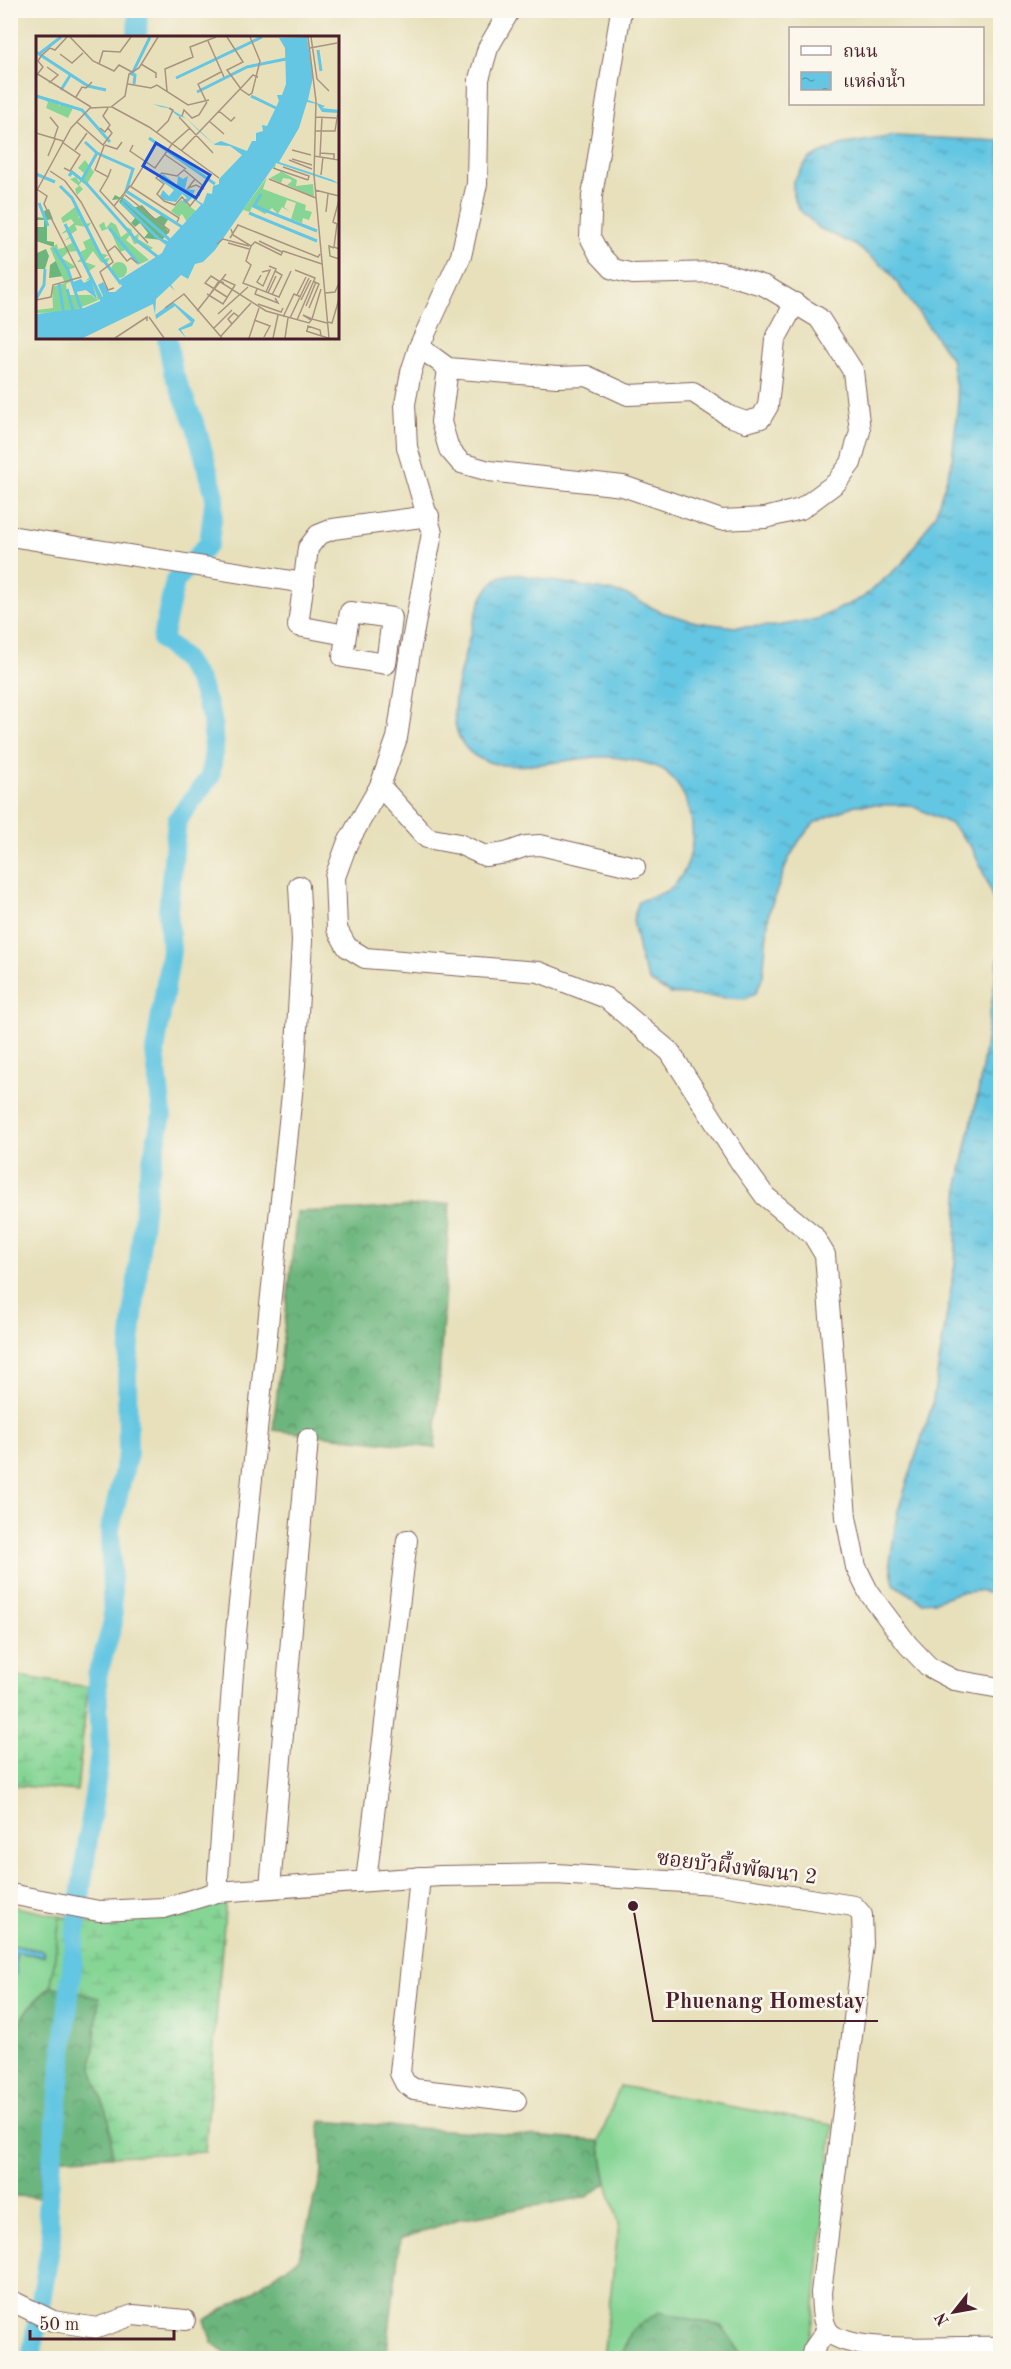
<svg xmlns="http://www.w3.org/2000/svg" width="1011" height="2369" viewBox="0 0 1011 2369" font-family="'Old Standard TT','Noto Serif Thai',serif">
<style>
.grass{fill:#86d595;stroke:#687a60;stroke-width:1.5}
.forest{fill:url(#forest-crowns);stroke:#5b6a54;stroke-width:1.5}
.wetland{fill:url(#wetland-marsh);stroke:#687a60;stroke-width:1.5}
.water{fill:url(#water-ripples);stroke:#577286;stroke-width:1.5}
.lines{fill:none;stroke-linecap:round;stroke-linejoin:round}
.canal{stroke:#64c6e2;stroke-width:20}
.street-casing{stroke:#81635d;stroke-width:22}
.street{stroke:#fff;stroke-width:20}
.labels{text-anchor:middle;stroke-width:5;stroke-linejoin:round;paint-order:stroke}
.street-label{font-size:21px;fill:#4a1f2b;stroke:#fbf7ec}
.inset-river{fill:none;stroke:#64c6e2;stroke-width:3}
.inset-road{fill:none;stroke:#a89381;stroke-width:1.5}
.view{fill:#1d4ed8;fill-opacity:0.15;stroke:#1d4ed8;stroke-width:3}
.inset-edge{fill:none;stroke:#4a1f2b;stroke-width:3}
.leader{fill:none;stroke:#4a1f2b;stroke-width:2}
.callout-dot{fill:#4a1f2b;stroke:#fbf7ec;stroke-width:2}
.callout-label{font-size:22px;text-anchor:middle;font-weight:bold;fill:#4a1f2b;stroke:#fbf7ec;stroke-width:5;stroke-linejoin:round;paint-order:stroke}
</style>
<defs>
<pattern id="forest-crowns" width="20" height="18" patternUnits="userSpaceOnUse" patternTransform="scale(1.5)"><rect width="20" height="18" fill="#6cb67e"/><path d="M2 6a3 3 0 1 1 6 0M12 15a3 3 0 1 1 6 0" fill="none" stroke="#5b9367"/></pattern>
<pattern id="wetland-marsh" width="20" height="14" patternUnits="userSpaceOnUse" patternTransform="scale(1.5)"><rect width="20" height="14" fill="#86d595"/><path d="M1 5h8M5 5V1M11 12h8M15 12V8" fill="none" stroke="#75b681"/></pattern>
<pattern id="water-ripples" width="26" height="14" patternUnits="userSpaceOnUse" patternTransform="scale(1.5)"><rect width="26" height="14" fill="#64c6e2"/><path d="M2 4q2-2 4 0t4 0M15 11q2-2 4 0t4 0" fill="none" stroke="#54a0b7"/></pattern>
</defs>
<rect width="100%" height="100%" fill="#fbf7ec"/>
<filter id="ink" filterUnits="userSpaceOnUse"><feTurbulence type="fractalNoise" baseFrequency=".0167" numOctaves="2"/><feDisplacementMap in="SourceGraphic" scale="12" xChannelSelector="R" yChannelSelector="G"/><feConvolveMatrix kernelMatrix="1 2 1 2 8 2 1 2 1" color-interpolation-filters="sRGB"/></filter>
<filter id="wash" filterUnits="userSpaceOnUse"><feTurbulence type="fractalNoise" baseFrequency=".008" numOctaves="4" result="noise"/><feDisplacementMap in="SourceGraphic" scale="24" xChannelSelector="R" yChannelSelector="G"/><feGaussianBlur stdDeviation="1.35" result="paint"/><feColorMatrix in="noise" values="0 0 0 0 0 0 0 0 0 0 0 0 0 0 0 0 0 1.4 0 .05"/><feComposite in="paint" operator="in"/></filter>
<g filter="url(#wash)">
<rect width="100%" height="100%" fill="#e7e0bb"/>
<g class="grass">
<path d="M11,1906L60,1916L51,1986L32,2004L11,2038V1978L16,1974V1952L44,1956L43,1951L11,1945Z"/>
<path d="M620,2086L833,2125L814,2315L807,2358H744L722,2326L632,2330L620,2358H603L619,2223L607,2183L599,2141Z"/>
</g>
<g class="forest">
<path d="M450,1203L435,1448L273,1430L297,1212L358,1210Z"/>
<path d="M51,1986L99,1998L92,2068L110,2124L112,2156L42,2159L39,2197L11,2196L10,2038L32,2004Z"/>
<path d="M320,2121L599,2141L607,2183L586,2197L459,2219L400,2239L386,2358H234L212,2343L205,2320L248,2295L299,2258L322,2172Z"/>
<path d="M659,2312L722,2326L744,2358H620L632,2330Z"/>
</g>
<g class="wetland">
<path d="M11,1675L88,1687L77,1791L11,1785Z"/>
<path d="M226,1899L205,2152L112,2156L110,2124L92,2068L99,1998L51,1986L60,1916L102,1925Z"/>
</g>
<g class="water">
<path d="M894,136L1000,141V1595L977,1591L957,1593L935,1601L922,1602L894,1584L890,1563L897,1514L932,1406L955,1264L959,1180L979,1088L1000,948L997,912L987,881L972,848L951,824L910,805H855L814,823L799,841L788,860L769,912L763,976L756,993L745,999L670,994L649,981L641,962L633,920L639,901C649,898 664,894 672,887C699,861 698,811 676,783C672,779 668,772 664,770C645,761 618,756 597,757C561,759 493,780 466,748C442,719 461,671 469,639C474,619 482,585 502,576C506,575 511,574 515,574L625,594L661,612L696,622L735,627L777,626L817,619L862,598L904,562L935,515L952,462L958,401L951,358L888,270L855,245L819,228L799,209L793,196V181L809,159L840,145Z"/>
<path d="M11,1945L43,1951L44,1956L16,1952V1974L11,1978Z"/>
</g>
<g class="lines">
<g class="canal">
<path d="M137,38L138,10"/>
<path d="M31,2358L52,2237L47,2208L77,1919L100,1753L97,1676L113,1623L110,1529L128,1453L127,1375L147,1183L162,1115L155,1052L171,951L168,910L177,820L210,777L214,750L212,719L199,682L183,658L162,640L175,581L209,543L215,496L196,427L173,372L167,338"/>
</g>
</g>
</g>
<g filter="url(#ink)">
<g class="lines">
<g class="street-casing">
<g id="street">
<path d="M510,10L488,48L479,79L477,184L461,256L419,347L411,372L405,404L407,447L432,533L411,646L397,738L380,786L347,844L335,877L337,929L347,947L365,958L539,972L606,998L670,1052L741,1163L765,1196L813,1235L825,1255L846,1517L856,1567L869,1593L908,1645L929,1667L954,1680L1000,1688"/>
<path d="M419,347L448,368L557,377L587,376L628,395L693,392L729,416L746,422L761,418L768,406L775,340L795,303"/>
<path d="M448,368L441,422L449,449L461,463L489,471L623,486L721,520L765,518L801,509L836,483L851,463L860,431L853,371L819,318L765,286L719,272L633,274L613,269L599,254L590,237L592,196L621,10"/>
<path d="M10,536L304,583"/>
<path d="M346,635L343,657L386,664L392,618L350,612L346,635L298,626L308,548L318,535L333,529L429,516"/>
<path d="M380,786L427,838L459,844L485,856L506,853L526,846L540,845L635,867"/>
<path d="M420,1877L400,2073L405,2083L414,2089L516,2101"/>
<path d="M366,1881L407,1540"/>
<path d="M270,1888L308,1439"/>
<path d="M217,1892L236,1632L295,1065L302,941L299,886"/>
<path d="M10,1894L99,1911L164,1908L217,1892L440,1876L556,1874L715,1884L854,1906L862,1915L863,1944L821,2293C822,2304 821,2318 827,2329C843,2358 967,2344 1000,2347"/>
<path d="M10,2300L53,2321L97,2328L133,2315L185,2320"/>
<path d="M811,2358L813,2350L827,2330"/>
</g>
</g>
<use href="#street" class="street"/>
</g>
</g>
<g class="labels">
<g class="street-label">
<text transform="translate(737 1867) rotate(7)" y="7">ซอยบัวผึ้งพัฒนา 2</text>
</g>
</g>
<g transform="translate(36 36)">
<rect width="303" height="303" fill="#e7e0bb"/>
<path d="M240,127L239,132L261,144L260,150L277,148L278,161L251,149L256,145L254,143L247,142L245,147L234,142L245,136L237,131ZM231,141L227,153L270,169L269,174L276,176L273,184L267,182L266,187L255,183L260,167L251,164L248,171L254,176L246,171L242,178L236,172L229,178L216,171L214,176L207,174ZM75 234a8 8 0 1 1 16 0a8 8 0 1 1-16 0Z" fill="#86d595"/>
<path d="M91,156L87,162L97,172L106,169L119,183L127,178L133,182L128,190L133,196L126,204L108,202L112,197L104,187L99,191L95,187L99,182L83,166L85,163L76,164L79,159L85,162ZM13,173L17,183L11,184V205L18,206V211L0,205L1,191H8V184H1L0,188V181L9,182L8,175ZM0,212L1,217L10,213L13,220L9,233H0ZM21,224L28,240L13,242L14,229Z" fill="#6cb67e"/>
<path d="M1,59L23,65V70L27,67L38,70L32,82L10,72L12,66ZM49,124L58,136L51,148L46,145L43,149L47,153L41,159L39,153L43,150L34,143L40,141L43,146L48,137L42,132ZM145,164L160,175L151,186L146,178L143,181L135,175ZM39,171L44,177L42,183L45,179L47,188L55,187L52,191L63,217L72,219L67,223L74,222L70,228L65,226L57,215L49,226L60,230L53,235L67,262L34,276L1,277V274L17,272L16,251L29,247L14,212L21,208L22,213L27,212L36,207L34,202L28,205L33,201L31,196L25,198L38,187L35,183L27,187L25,182ZM39,189L50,191L55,202L47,206L50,213L44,216L34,199L41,194ZM41,215L45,222L41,226H46L54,241L49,245L55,243L62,264L55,259H31L30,248L36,245L32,234L40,231L26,222L32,216ZM68,186L70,192L75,186L80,189L85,201L92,196L86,190L95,193L98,201L103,197L102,203L117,212L113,214L103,207L98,208L94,199L90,204L113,224L104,228L89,214L84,216L73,192L66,195L63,189Z" fill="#86d595" fill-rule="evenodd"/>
<path d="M271,1L277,41L272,64L289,70L286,72L303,74V77L286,76L281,68L271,66L263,92L243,126L297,144L303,148L240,127L179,214L167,226L159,228L152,243L145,239L135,249L139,255L134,250L120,263L119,279L137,266L159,284L156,290L145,294L150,302L142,293L155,286L139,270L120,283L117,268L47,302H0V273L1,278L48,272L64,265L67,260L62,249L67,246L73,256H79L86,250L82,245L126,217L130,209L119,201L116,204L119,200L132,205L165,169L156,162L150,168L146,165L151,162L146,158L140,166L127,164L124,160L127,154L133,160L138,154L123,143L127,138L141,149L142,140L147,143L152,140L149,153L159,154L156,161L167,168L171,157L176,158L177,150L183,148V143L206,119L194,110L179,109L164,96L150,82L142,80L132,72L125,71L117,68L131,71L150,82L178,108L185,105L211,115L216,105H220V97L227,95L226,89L231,90L243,65L241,59H246L250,48L249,12L243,2ZM45,243L48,247L55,243L61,263L50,254L40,256L37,246Z" fill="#64c6e2"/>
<path class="inset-river" d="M282,14L285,35M0,16L52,50L70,54M3,18L25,1M140,42L226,1M98,48L99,39L96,38L114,1M25,54L35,38M161,56L211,31L250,23M0,60L46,74L74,106M215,60L242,73M113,102L179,148M49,106L61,117L97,133L90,155L146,191M0,138L19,146M33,140L36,136L51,148L101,205L122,221M46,144L61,117M187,144L247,115L246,66M24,150L36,162L66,222L85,248M225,158L218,170L281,195M87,163L135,205M85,166L122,202M3,167L12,190M213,177L281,205M29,188L66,264M73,192L103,228M18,212L32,234L45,273M23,248L28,279M31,253L37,275M0,263L8,249L9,233"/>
<path class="inset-road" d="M34,1L57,25L78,35L83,29L96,36M191,1L207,26L191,34L205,53M272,1L280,65L278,139L293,302M275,1L281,43L293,55M172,5L188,41M274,12L301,7M24,18L36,27L47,17M63,28L67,15L84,16L95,1M105,28L120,37V42M11,31L22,39L13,47M0,37L55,71M0,40L7,31L2,25L5,20L14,12L19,14L31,1M92,48L115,52L121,49L152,69L173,64M205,52L217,39L222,41M131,55L129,33L157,21L154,11L180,1M40,61L46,51L50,52L56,46M170,65L162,48L185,36M76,71L113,91L183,142M183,75L195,85L199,81M146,80L148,74L156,82L163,79L171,66M14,81L22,91L18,103M143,81L177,117M280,81L300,82M173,85L188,98M41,86L68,110L59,134L72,141L75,133M64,92L69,96L74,89L67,80L72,72M279,95H299L303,70M121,96L132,85L137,74L133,72M0,97L27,105M26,106L44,119L34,135L28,132M67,109L76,97L72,92M69,109L81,113L86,106M97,109L94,115L119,132L136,108L154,92M39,114L51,97M256,114L275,119M145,115L204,53L213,59L216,57L224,25L214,1M284,117L298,118V123M128,118L150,133M12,120L19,103M278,120L303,124M284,120L286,81M256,123L276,129M253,124L276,133M247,131L273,140L272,144M237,132L272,144M14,135L29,145L45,166L77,226L64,236L72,254L78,252M285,139L287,121M72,141L64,155L112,207M159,143L152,152L160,149L168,153M233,143L280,162M95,150L110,126M279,154L303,160M0,156L35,92L54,72L75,71L89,60L93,38L103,32L122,1M89,159L133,194L132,197M162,160L154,170L146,161L139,169L128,165L121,158L128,148L120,142L126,137L141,140L148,134L166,149L163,160M303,164L297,186L301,188L298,211L303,213M78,170L94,150L143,182L141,186M290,176L292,158M195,193L197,199L215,210L219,206L245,219L247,215L286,228M194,202L202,189L282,221L284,218M223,205L246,216M192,207L213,213M181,208L187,203L213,210M215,210L210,225L215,229L207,247L243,261L255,235M298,212L293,210L294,220L303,223M71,216L79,210L91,225L95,222L101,227M259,234L279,242L261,284M225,239L221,246L227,250L234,234L226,236M221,253L219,258L242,267L239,262M230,256L240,233L233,230M232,257L240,240M289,257L299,256L303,247M171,258L187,268L199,249L186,243M236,259L246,239L239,235M261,259L270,241M173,260L183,245L188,247M191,261L169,247L175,240L230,275L273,287L276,283L291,287M0,264L15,261L17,249L45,241L8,168L11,160L2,154M265,264L275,244M222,268L245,276L247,272M270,270L280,246M129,272L148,258L186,302M273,272L283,248L277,245M161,275L190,238M182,278L212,251M113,281L128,302M247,281L258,258L265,261M254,282L273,242M218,284L234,290L228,301M275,284L267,279L276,283L285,253M292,286L296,287L303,263M196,288L192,283L198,277L203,281M178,292L196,274M270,295L292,302M271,295L272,290L284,294L285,299M185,300L215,267M79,302L111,281V285M213,302L223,272M237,302L242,279M249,302L252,282"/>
<path class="view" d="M120,107L174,139L160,162L107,130Z"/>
<rect width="303" height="303" class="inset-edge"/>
</g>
<path class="leader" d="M633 1906L653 2021H878"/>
<circle class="callout-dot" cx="633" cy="1906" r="6"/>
<g class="callout-label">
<text x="765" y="2008">Phuenang Homestay</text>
</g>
<rect width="1011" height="2369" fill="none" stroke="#fbf7ec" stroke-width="36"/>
<rect x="789" y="27" width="195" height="78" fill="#fbf7ec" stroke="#b4a19f" stroke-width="1.5"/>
<rect x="801" y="46" width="30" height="9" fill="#ffffff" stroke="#b4a19f" stroke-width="1.5"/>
<text x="843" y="57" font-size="18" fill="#4a1f2b">ถนน</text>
<rect x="801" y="72" width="30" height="18" fill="url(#water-ripples)" stroke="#b4a19f" stroke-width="1.5"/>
<text x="843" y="87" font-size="18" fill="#4a1f2b">แหล่งน้ำ</text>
<g transform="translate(954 2312) rotate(239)" stroke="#fbf7ec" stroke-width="4.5" paint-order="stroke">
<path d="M0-4.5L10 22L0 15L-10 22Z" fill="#4a1f2b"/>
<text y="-9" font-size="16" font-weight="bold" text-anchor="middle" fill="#4a1f2b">N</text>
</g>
<path d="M30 2330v9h144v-9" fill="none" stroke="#4a1f2b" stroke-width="3"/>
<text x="39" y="2330" font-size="18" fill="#4a1f2b" stroke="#fbf7ec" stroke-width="4.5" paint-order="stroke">50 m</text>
</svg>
